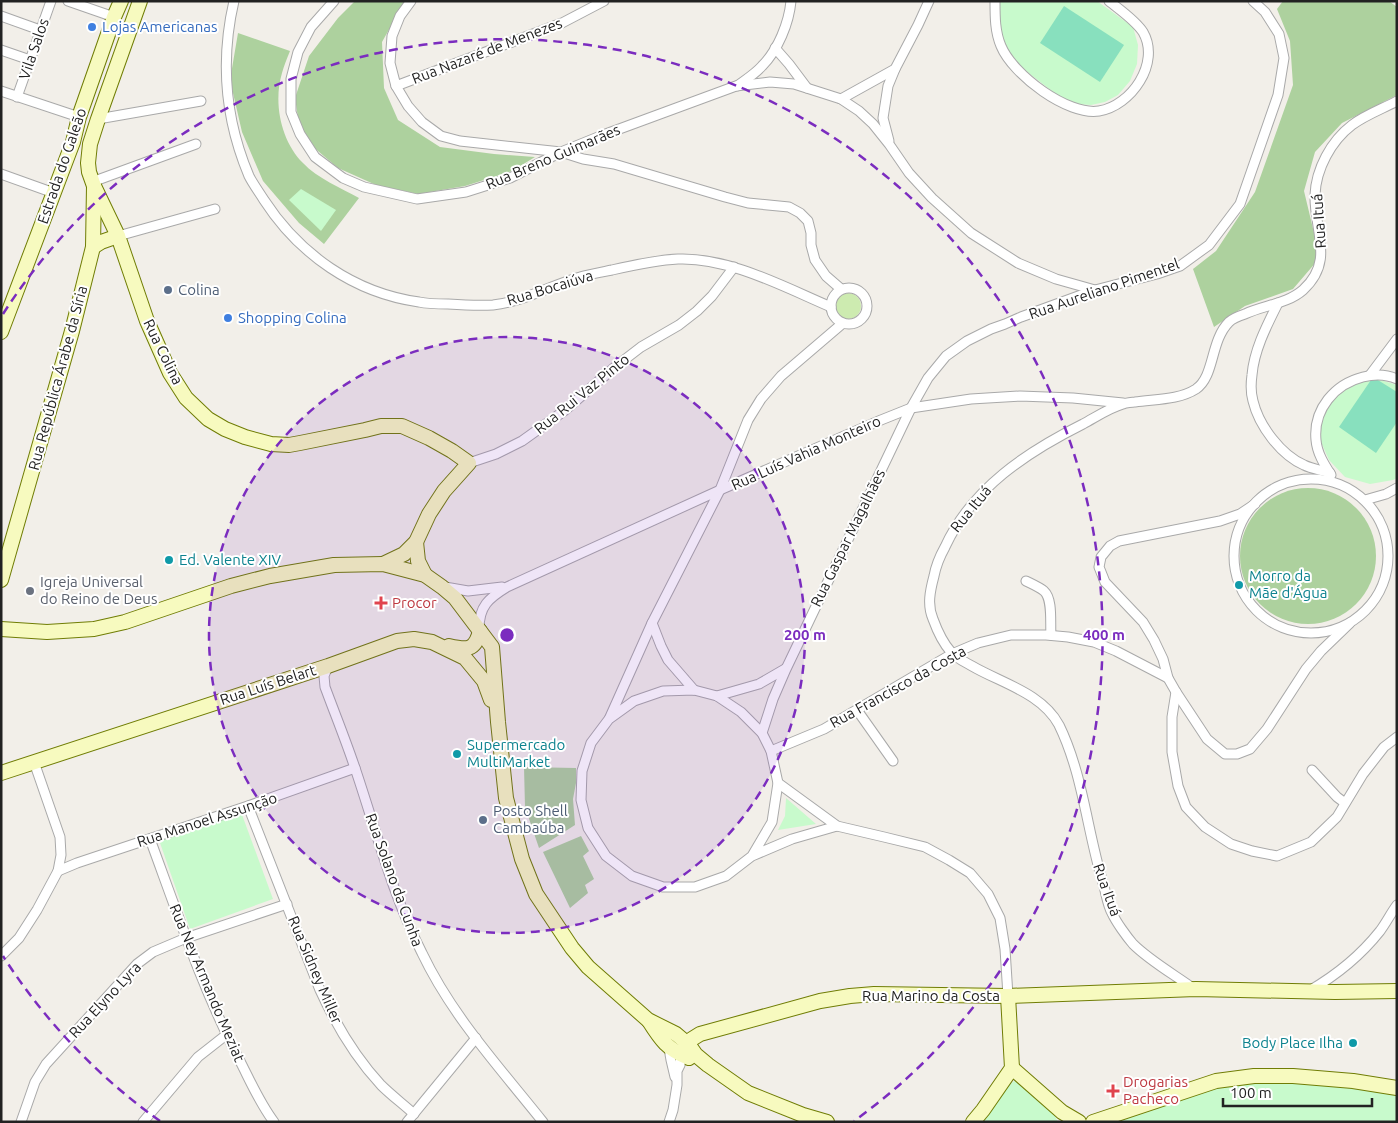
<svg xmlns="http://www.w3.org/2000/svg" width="1398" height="1123" viewBox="0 0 1398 1123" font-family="Ubuntu,sans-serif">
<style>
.grass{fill:#cdebb0}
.forest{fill:#add19e}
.park{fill:#c8facc}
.pitch{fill:#88e0be}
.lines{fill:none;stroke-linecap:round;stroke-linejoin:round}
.street-casing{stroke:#a9a9a9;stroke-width:11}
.secondary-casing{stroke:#707d05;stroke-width:16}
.street{stroke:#fff;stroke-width:9}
.secondary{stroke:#f7fabf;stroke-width:14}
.ring{fill:none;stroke:#7b2cbf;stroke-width:2.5;stroke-dasharray:9 6}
.shop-dot{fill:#3f7fe0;stroke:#fff;stroke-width:2}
.service-dot{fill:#5c6f8a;stroke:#fff;stroke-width:2}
.culture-dot{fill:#0f9aa8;stroke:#fff;stroke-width:2}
.worship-dot{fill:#6b7280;stroke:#fff;stroke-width:2}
.health-dot{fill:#e0444e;stroke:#fff;stroke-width:2}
.labels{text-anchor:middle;stroke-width:4;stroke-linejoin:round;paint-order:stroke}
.shop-label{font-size:15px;fill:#366cbe;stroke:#fff;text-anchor:start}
.street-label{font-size:15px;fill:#222;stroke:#fff}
.service-label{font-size:15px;fill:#4e5e75;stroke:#fff;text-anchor:start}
.culture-label{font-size:15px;fill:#0d838f;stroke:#fff;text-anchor:start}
.worship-label{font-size:15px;fill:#5b616d;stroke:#fff;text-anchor:start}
.health-label{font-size:15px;fill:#be3a42;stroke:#fff;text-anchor:start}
.centre{fill:#7b2cbf;stroke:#fff;stroke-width:2.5}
.ring-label{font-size:15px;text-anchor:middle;font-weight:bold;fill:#7b2cbf;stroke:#fff;stroke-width:4;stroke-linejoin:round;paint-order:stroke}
</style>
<rect width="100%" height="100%" fill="#f2efe9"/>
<circle class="grass" cx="848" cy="306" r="13"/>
<g class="forest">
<path d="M355,1H405L382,42L384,88L398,120L440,147L494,154L535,157L512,171L465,186L418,194L376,185L338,168L312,146L299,124L295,98L309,56L338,18Z"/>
<path d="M1283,1H1389L1397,7V95L1342,123L1315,152L1304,191L1315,237L1317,261L1293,289L1245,306L1214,327L1193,269L1216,251L1255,192L1293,85L1290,41L1277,9Z"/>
<path d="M238,33L290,51C287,58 284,66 282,73C273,103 281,141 303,163C317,178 341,188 359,198L324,244L299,223L263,181L242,132L230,80Z"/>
<circle cx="1308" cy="556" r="68"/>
<path d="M524,767L576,768V783L573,799L575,825L539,848L525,807Z"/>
<path d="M581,836L589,851L583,856L594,879L585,885L588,893L570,908L543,852Z"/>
</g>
<g class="park">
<path d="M999,1H1097L1133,27L1138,45L1137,64L1130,81L1118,95L1105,102L1091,105L1076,104L1062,99L1026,71L1012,58L1004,42L999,26Z"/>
<path d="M301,189L336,210L321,231L289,200Z"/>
<path d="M1377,379L1397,385V478L1393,480L1370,484L1345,477L1329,460L1321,442L1320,431L1325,411L1333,397L1358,381Z"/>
<path d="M786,798L816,824L778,830L785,816Z"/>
<path d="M241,812L273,899L190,929L159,840Z"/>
<path d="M1253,1080L1360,1084L1397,1091V1122H1101L1216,1084Z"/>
<path d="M1014,1081C1032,1089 1050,1104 1058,1122H983L984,1117L1003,1090Z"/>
</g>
<g class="pitch">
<path d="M1064,6L1124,45L1100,82L1040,43Z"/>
<path d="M1373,377L1397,392V422L1376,453L1339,427Z"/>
</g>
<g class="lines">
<g class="street-casing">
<g id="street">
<path d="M68,1L114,17"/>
<path d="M234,1C220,61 225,119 249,176C253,184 259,192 264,200C299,254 354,293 419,302C428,304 438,304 448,304C462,305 478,306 493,305C523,302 551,285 580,277C590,274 602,272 612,270C634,265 656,260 678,259C729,257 784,287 831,307"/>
<path d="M334,1L311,27L298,52L291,79V112L300,134L315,157L343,178L364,187L417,199L466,192L510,178L561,152L603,135L736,86L770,82L794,84L841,99L859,111L873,124L889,144L909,173L932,198L971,233L1018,263L1056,279L1095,290"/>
<path d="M411,1L400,16L392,36L390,63L396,86L408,106L422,122L441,136L460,141L561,152L583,159L614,164L725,197L748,203L789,207L800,213L808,221L811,233V245L815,260L826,276L841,289"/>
<path d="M995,1C995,17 995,32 1001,46C1013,75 1068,116 1099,111C1131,106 1161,63 1143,32C1135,20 1120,10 1109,1"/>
<path d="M1,16L40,30"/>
<path d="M775,48L789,64L807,88"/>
<path d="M1,50L30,60"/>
<path d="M396,86L562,23L604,1"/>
<path d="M737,86C745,80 755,74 762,66C778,50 789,23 791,1"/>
<path d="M1,91L79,117"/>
<path d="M17,97L51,1"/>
<path d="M841,99L895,69L918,25L929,1"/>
<path d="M98,119L201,101"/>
<path d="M889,141L883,118L888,86L895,69"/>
<path d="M1,174L54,193"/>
<path d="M92,182L196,144"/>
<path d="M118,236L215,209"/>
<circle cx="849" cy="306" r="18"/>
<path d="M1278,303C1267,325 1254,350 1252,375C1251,382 1251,394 1253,401C1259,426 1281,455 1304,465C1312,469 1321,470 1330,473"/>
<path d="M1370,375L1397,339"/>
<path d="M469,463L496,454L522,441L564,411L615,367L641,347L679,325L697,311L712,296L734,267"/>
<path d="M1331,475C1324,464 1317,453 1316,440C1313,409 1335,384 1363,377C1374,374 1386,374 1397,379"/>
<circle cx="1311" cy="556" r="77"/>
<path d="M1365,500L1386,494L1397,488"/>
<path d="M1255,504L1240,514L1220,521L1119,541L1110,546L1101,557L1099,567L1105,582L1143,622L1154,640L1163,659L1168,678L1176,692L1207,739L1225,754H1237L1250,749L1267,729L1306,669L1321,651L1350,623"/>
<path d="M1026,581C1032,584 1039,587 1044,591C1053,599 1050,623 1051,635"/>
<path d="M445,587L468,591L502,587"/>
<path d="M652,623L661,646L668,660L694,690"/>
<path d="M479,629C479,606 489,598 507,587L720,490L881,420L911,408L971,399L1020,396L1073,398L1123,403"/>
<path d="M328,666L324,676L325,687C335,714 346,741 355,768C376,830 392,894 422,953C452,1016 500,1068 543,1122"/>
<path d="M1176,692L1172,717V752L1178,786L1186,807L1205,827L1231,844L1252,851L1277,856L1311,842L1337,817L1363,774L1384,747L1397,737"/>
<path d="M717,696L759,684L785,669"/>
<path d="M857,710L893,761"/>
<path d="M610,717L652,623L720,490L748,420L761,399L781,376L843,323"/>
<path d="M762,733L773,699L786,669L911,408L928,378L946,356L967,341L991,329L1005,324L1021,317L1095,290L1157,274L1180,266L1209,245L1240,204L1278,95L1284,58L1279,34L1265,12L1253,1"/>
<path d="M771,751L824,729L952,654L978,643L1011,635H1046L1068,637L1094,642L1116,651L1168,678"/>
<path d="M1312,770L1337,797L1345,803"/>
<path d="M778,783L837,826L884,837L925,847L949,860L970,873L988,894L1000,918L1005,949L1008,996"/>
<path d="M248,806L320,990C336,1025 355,1057 381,1085C391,1095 403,1104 414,1114"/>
<path d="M150,839C178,915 204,993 242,1065C252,1085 261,1105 274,1122"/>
<path d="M752,856L772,822L778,783L771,751L762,733L741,712L717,696L694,690L663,691L634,701L609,719L591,743L582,771L581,800L588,828L606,856L632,876L663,887H695L726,876L752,856L792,839L837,826"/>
<path d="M58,871L77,863L248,806L355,768"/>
<path d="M1,956L19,938L37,910L58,871L61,855L60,837L34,762"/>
<path d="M1194,989C1175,975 1150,961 1133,944C1127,937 1116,922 1112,913C1107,904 1106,892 1103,883C1087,831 1083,774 1059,725C1042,693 1001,683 972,666C965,662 956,658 951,652C943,643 937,630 933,619C927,605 930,591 934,576C936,565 940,556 945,547C972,488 1027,452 1083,424C1096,417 1109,408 1123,404C1125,403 1133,402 1135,402C1155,399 1179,400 1196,389C1215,376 1210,341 1229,322C1233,318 1239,316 1245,314C1264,305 1287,304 1303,290C1335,261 1314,231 1315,195C1316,169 1331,141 1352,125C1365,115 1382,109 1397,101"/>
<path d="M1309,991C1335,976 1361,955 1380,931C1386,923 1391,913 1397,905"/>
<path d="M669,1048L671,1060L675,1077"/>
<path d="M21,1122L35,1082L46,1064L137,964L153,952L186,938L287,904"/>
<path d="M143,1122L198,1057L226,1035"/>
<path d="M407,1122L476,1038"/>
<path d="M669,1122L673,1110L677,1085V1071L680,1065L681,1054"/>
</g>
</g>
<g class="secondary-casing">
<g id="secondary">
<path d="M94,186L118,236L147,321L170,373L186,398L208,419L225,429L245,437L271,444L289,445L300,443L365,430L381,426H402L429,438L452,451L469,463L444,491L429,514L416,542L404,554L383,564"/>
<path d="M93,247L101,242L118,236"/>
<path d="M1,332L73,142L79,117L114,17L121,1"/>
<path d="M416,542L418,561L425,575"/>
<path d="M1,580L72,331L93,247L94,186L89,172L88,163L90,144L98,119L140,1"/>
<path d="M1,629L47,632L94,629L125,622L231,586L270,576L334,565L383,564L425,575L442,587L455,598L492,647L498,722L506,798L522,859L536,894L572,948L588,967L648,1020L676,1034L689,1045L696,1055L708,1065L748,1093L803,1115L827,1122"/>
<path d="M449,646C467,650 475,651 480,631"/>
<path d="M1,773L328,666L397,641L414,639L432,642L465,658L484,681L491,700"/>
<path d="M649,1021C661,1040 667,1049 689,1058"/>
<path d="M681,1054L692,1039L700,1034L820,1001L850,996L874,994L1008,996L1196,989L1335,992L1397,991"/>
<path d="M1012,1068L1062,1112L1079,1122"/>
<path d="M973,1122L983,1110L1012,1068L1008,996"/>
<path d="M1093,1122L1216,1081L1254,1076H1293L1353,1081L1397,1088"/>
</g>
</g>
<use href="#street" class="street"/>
<use href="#secondary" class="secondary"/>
</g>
<circle cx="507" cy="635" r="298" fill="#7b2cbf" fill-opacity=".12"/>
<g class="ring">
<circle cx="507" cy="635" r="298"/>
<path d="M160 1121A597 597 0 0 1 3 956M3 314A597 597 0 1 1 854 1121"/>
</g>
<g class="shop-dot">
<circle cx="92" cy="27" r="5"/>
<circle cx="228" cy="318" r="5"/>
</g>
<g class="service-dot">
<circle cx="168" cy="290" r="5"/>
<circle cx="483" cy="820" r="5"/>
</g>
<g class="culture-dot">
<circle cx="169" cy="560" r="5"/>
<circle cx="1239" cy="585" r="5"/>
<circle cx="457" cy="754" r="5"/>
<circle cx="1353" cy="1043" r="5"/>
</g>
<circle class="worship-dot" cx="30" cy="591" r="5"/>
<g class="health-dot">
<path d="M378.5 595.5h5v5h5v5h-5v5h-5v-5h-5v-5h5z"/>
<path d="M1110.5 1083.5h5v5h5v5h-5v5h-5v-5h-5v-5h5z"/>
</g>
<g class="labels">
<g class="shop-label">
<text x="102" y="32">Lojas Americanas</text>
<text x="238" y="323">Shopping Colina</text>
</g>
<g class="street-label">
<text transform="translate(34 49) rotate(-71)" y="5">Vila Salos</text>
<text transform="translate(487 51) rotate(-21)" y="5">Rua Nazaré de Menezes</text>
<text transform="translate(553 157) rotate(-23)" y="5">Rua Breno Guimarães</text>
<text transform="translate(62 166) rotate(-71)" y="5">Estrada do Galeão</text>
<text transform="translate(1319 221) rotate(-94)" y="5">Rua Ituá</text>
<text transform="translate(550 288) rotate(-17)" y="5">Rua Bocaiúva</text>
<text transform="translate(1104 289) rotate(-19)" y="5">Rua Aureliano Pimentel</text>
<text transform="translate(163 352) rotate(64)" y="5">Rua Colina</text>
<text transform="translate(58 378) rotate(-75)" y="5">Rua República Árabe da Síria</text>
<text transform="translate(582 394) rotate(-39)" y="5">Rua Rui Vaz Pinto</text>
<text transform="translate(806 453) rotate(-24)" y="5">Rua Luís Vahia Monteiro</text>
<text transform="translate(971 509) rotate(-51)" y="5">Rua Ituá</text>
<text transform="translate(848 538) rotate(-64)" y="5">Rua Gaspar Magalhães</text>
<text transform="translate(268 685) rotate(-18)" y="5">Rua Luís Belart</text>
<text transform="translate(898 687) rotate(-29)" y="5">Rua Francisco da Costa</text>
<text transform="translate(207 820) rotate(-18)" y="5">Rua Manoel Assunção</text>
<text transform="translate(394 880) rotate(70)" y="5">Rua Solano da Cunha</text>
<text transform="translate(1107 890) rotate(70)" y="5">Rua Ituá</text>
<text transform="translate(315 970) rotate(67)" y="5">Rua Sidney Miller</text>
<text transform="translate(207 983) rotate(67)" y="5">Rua Ney Armando Meziat</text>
<text x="931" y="1001">Rua Marino da Costa</text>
<text transform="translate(105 1000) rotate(-47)" y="5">Rua Elyno Lyra</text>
</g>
<g class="service-label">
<text x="178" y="295">Colina</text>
<text x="493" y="816">Posto Shell<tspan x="493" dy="17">Cambaúba</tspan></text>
</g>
<g class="culture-label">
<text x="179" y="565">Ed. Valente XIV</text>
<text x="1249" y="581">Morro da<tspan x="1249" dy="17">Mãe d'Água</tspan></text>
<text x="467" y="750">Supermercado<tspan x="467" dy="17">MultiMarket</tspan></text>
<text x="1343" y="1048" text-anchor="end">Body Place Ilha</text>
</g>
<g class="worship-label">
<text x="40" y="587">Igreja Universal<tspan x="40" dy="17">do Reino de Deus</tspan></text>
</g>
<g class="health-label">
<text x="392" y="608">Procor</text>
<text x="1123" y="1087">Drogarias<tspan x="1123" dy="17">Pacheco</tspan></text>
</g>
</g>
<circle cx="507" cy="635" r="8" class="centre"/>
<g class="ring-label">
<text x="805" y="640">200 m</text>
<text x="1104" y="640">400 m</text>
</g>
<rect width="1398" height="1123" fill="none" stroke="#222222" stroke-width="5"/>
<path d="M1223 1098v8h149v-8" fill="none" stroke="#222222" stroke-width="2.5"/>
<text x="1230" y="1098" font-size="15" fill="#222222" stroke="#ffffff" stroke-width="4" paint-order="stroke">100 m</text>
</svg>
